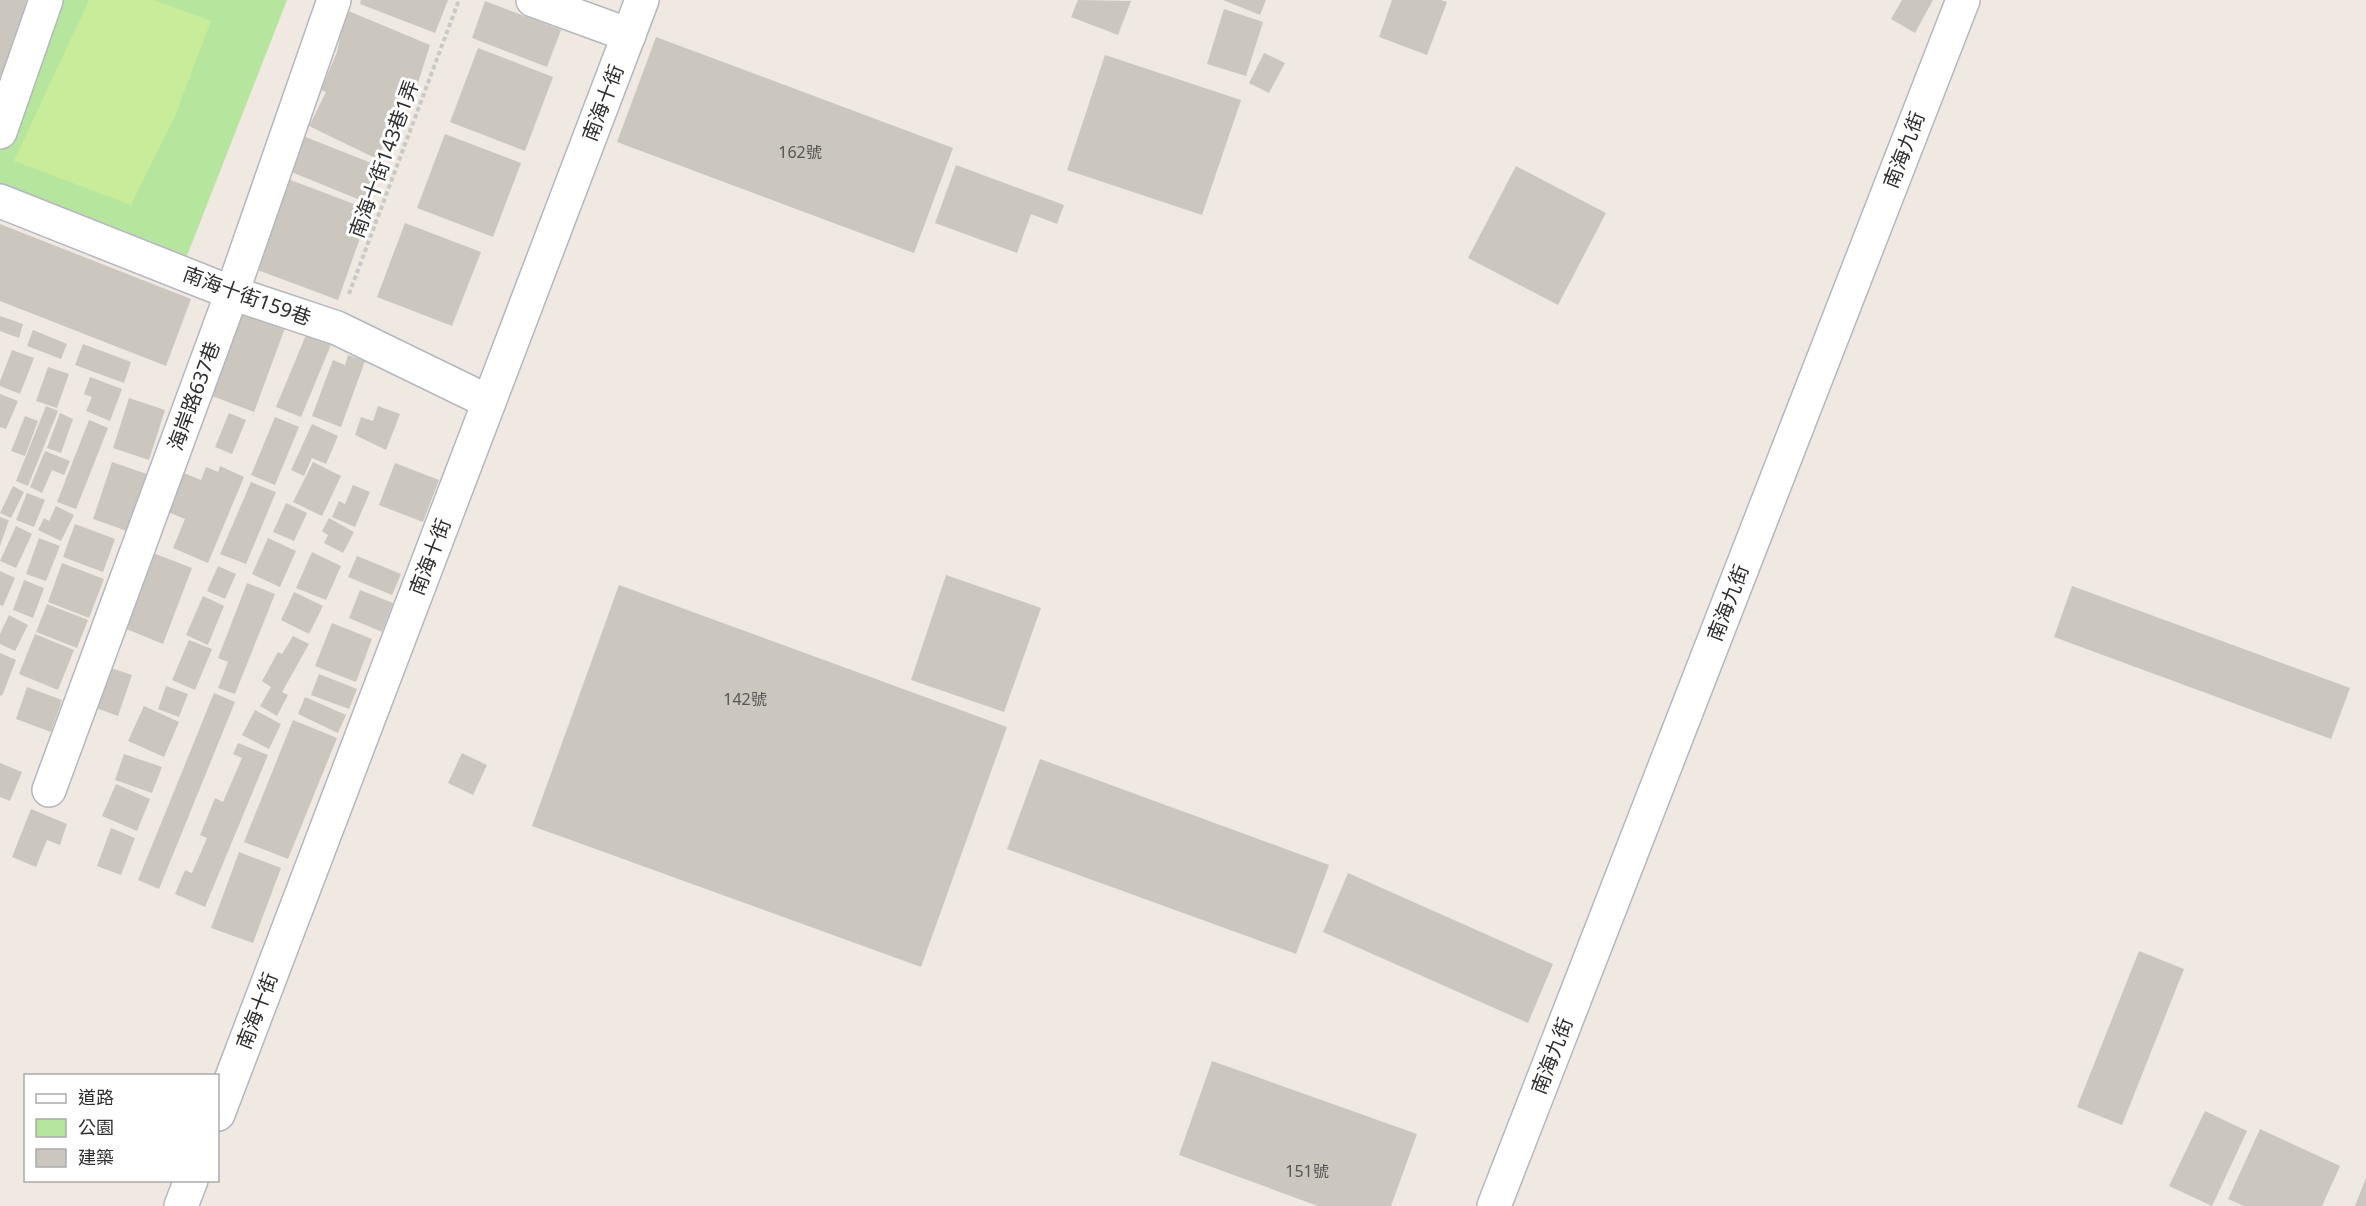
<svg xmlns="http://www.w3.org/2000/svg" width="2366" height="1206" viewBox="0 0 2366 1206" font-family="'Noto Sans','Noto Sans TC',sans-serif">
<style>
.green{fill:#b6e59e}
.pitch{fill:#c9ec9a}
.building{fill:#cbc7bf}
.lines{fill:none;stroke-linecap:round;stroke-linejoin:round}
.minor-casing{stroke:#b4b7c1;stroke-width:36}
.path{stroke:#c9c9c9;stroke-width:4;stroke-dasharray:4.5 3;stroke-linecap:butt}
.minor{stroke:#fff;stroke-width:33}
.labels{text-anchor:middle;stroke-width:6;stroke-linejoin:round;paint-order:stroke}
.number-label{font-size:16px;fill:#555452}
.street-label{font-size:20px;fill:#2e2e2e;stroke:#fff}
</style>
<rect width="100%" height="100%" fill="#efe9e1"/>
<path class="green" d="M40,0H287L185,261L0,188V102Z"/>
<path class="pitch" d="M89,0H154L211,21L175,116L131,205L14,161Z"/>
<g class="building">
<path d="M0,0H36L0,90Z"/>
<path d="M361,0H448L435,33L360,4Z"/>
<path d="M1078,0L1131,1L1118,35L1071,17Z"/>
<path d="M1223,0H1266L1260,15Z"/>
<path d="M1392,0H1441L1447,2L1427,55L1379,37Z"/>
<path d="M1902,0H1933L1915,33L1891,19Z"/>
<path d="M485,1L561,30L547,67L472,38Z"/>
<path d="M1224,9L1263,22L1246,76L1207,64Z"/>
<path d="M346,10L430,45L417,86L398,124L395,123L377,159L309,126L326,92L321,90L337,52Z"/>
<path d="M656,37L953,148L914,253L617,142Z"/>
<path d="M478,48L553,77L525,151L450,122Z"/>
<path d="M1264,53L1285,63L1269,93L1249,83Z"/>
<path d="M1105,55L1241,100L1202,215L1067,170Z"/>
<path d="M445,134L521,163L493,237L417,208Z"/>
<path d="M303,136L379,166L365,202L289,171Z"/>
<path d="M956,165L1064,205L1057,224L1031,214L1017,253L935,223Z"/>
<path d="M1516,166L1606,213L1558,305L1468,258Z"/>
<path d="M288,179L370,210L338,300L255,269Z"/>
<path d="M405,223L481,252L452,326L377,297Z"/>
<path d="M0,224L191,299L166,366L0,301Z"/>
<path d="M243,312L285,328L254,412L212,396Z"/>
<path d="M0,316L23,324L19,338L0,331Z"/>
<path d="M33,330L67,344L61,359L27,346Z"/>
<path d="M308,330L333,340L301,417L276,407Z"/>
<path d="M83,344L131,362L124,383L75,365Z"/>
<path d="M12,350L34,358L20,394L0,386V381Z"/>
<path d="M348,355L365,361L341,427L312,416L333,360L345,365Z"/>
<path d="M48,367L69,374L57,408L36,401Z"/>
<path d="M90,377L122,389L110,421L86,411L92,397L84,394Z"/>
<path d="M0,394L18,401L6,429L0,427Z"/>
<path d="M129,398L165,410L149,460L113,448Z"/>
<path d="M46,406L58,411L28,486L16,481Z"/>
<path d="M378,406L400,414L386,450L355,435L361,417L373,421Z"/>
<path d="M60,413L73,419L61,453L47,448Z"/>
<path d="M229,413L246,420L232,454L215,447Z"/>
<path d="M25,416L38,421L25,456L11,451Z"/>
<path d="M275,417L299,427L275,485L251,475Z"/>
<path d="M89,420L108,428L76,509L57,502Z"/>
<path d="M312,424L338,436L326,464L312,458L304,476L291,470Z"/>
<path d="M45,451L70,461L64,475L52,470L42,493L30,487Z"/>
<path d="M112,462L147,474L127,531L93,519Z"/>
<path d="M313,462L341,476L322,516L293,502Z"/>
<path d="M395,463L439,480L423,522L379,505Z"/>
<path d="M220,466L244,477L208,563L173,548L185,519L168,512L184,473L201,480L206,467L218,472Z"/>
<path d="M251,482L276,492L246,564L220,554Z"/>
<path d="M353,485L370,492L355,527L332,517L339,501L345,504Z"/>
<path d="M13,486L24,492L11,518L0,513Z"/>
<path d="M27,493L45,500L34,527L16,520Z"/>
<path d="M286,503L307,513L294,541L273,532Z"/>
<path d="M56,506L74,515L61,541L38,530L44,518L49,521Z"/>
<path d="M0,517L9,520L0,546Z"/>
<path d="M329,518L354,532L343,553L324,543L328,535L322,531Z"/>
<path d="M75,524L115,539L103,572L63,557Z"/>
<path d="M16,526L32,534L16,568L0,561Z"/>
<path d="M39,538L60,546L46,581L26,574Z"/>
<path d="M268,538L296,551L280,587L252,574Z"/>
<path d="M312,552L341,566L326,600L296,588Z"/>
<path d="M153,553L192,568L163,644L124,628Z"/>
<path d="M357,556L401,574L392,595L348,577Z"/>
<path d="M62,563L104,579L89,618L48,602Z"/>
<path d="M218,566L236,574L225,599L207,591Z"/>
<path d="M0,571L15,578L3,606L0,605Z"/>
<path d="M946,575L1041,608L1004,712L911,680Z"/>
<path d="M24,580L44,588L33,618L13,610Z"/>
<path d="M247,583L275,594L235,694L218,688L228,662L218,658Z"/>
<path d="M619,585L1007,727L921,967L532,826Z"/>
<path d="M2072,586L2350,688L2331,739L2054,637Z"/>
<path d="M360,590L393,603L382,632L349,618Z"/>
<path d="M294,592L323,606L309,634L281,620Z"/>
<path d="M203,596L224,606L208,645L186,635Z"/>
<path d="M47,604L88,620L77,648L36,632Z"/>
<path d="M9,615L28,625L15,651L0,644V634Z"/>
<path d="M332,623L372,639L356,682L315,666Z"/>
<path d="M35,634L74,650L58,690L19,674Z"/>
<path d="M293,636L309,644L282,692L288,695L277,716L260,706L271,687L262,681L278,652L282,654Z"/>
<path d="M189,640L212,649L195,690L172,680Z"/>
<path d="M0,653L16,660L2,696L0,695Z"/>
<path d="M108,667L132,675L118,716L93,707Z"/>
<path d="M319,674L357,689L349,709L311,695Z"/>
<path d="M166,686L188,694L179,717L158,709Z"/>
<path d="M27,687L62,700L51,732L16,719Z"/>
<path d="M214,693L235,702L159,889L138,880Z"/>
<path d="M305,697L346,715L338,733L298,714Z"/>
<path d="M144,706L179,722L164,757L128,741Z"/>
<path d="M255,710L281,724L269,749L242,735Z"/>
<path d="M293,720L337,738L288,859L244,842Z"/>
<path d="M238,743L268,755L205,907L175,894L185,870L192,873L207,838L200,835L215,798L223,802L242,758L233,754Z"/>
<path d="M462,753L487,765L473,795L448,783Z"/>
<path d="M124,754L162,767L152,793L115,780Z"/>
<path d="M1040,759L1329,865L1296,954L1007,849Z"/>
<path d="M0,763L22,772L10,801L0,797Z"/>
<path d="M116,784L150,799L137,831L102,816Z"/>
<path d="M31,809L67,824L60,845L47,840L36,867L12,857Z"/>
<path d="M111,828L135,838L121,875L97,866Z"/>
<path d="M239,852L281,868L253,943L211,928Z"/>
<path d="M1348,873L1553,964L1528,1023L1323,932Z"/>
<path d="M2139,951L2184,969L2122,1125L2077,1107Z"/>
<path d="M1212,1061L1417,1134L1391,1206H1318L1179,1155Z"/>
<path d="M2205,1111L2247,1131L2212,1206L2169,1186Z"/>
<path d="M2260,1129L2340,1166L2322,1206H2244L2228,1199Z"/>
<path d="M2366,1178V1206H2355Z"/>
</g>
<g class="lines">
<g class="minor-casing">
<g id="minor">
<path d="M533,0L629,35"/>
<path d="M0,132L46,0"/>
<path d="M0,201L232,293L337,328L489,402"/>
<path d="M49,790L232,293L334,0"/>
<path d="M218,1114L642,0"/>
<path d="M181,1206L191,1180"/>
<path d="M1494,1206L1963,0"/>
</g>
</g>
<path class="path" d="M349,294L459,0"/>
<use href="#minor" class="minor"/>
</g>
<g class="labels">
<g class="number-label">
<text x="800" y="158">162號</text>
<text x="745" y="705">142號</text>
<text x="1307" y="1177">151號</text>
</g>
<g class="street-label">
<text transform="translate(603 103) rotate(-69)" y="7">南海十街</text>
<text transform="translate(1904 150) rotate(-69)" y="7">南海九街</text>
<text transform="translate(384 159) rotate(-70)" y="7">南海十街143巷1弄</text>
<text transform="translate(247 296) rotate(20)" y="7">南海十街159巷</text>
<text transform="translate(194 396) rotate(-70)" y="7">海岸路637巷</text>
<text transform="translate(430 557) rotate(-69)" y="7">南海十街</text>
<text transform="translate(1728 603) rotate(-69)" y="7">南海九街</text>
<text transform="translate(257 1011) rotate(-69)" y="7">南海十街</text>
<text transform="translate(1552 1056) rotate(-69)" y="7">南海九街</text>
</g>
</g>
<rect x="24" y="1074" width="195" height="108" fill="#ffffff" stroke="#ababab" stroke-width="1.5"/>
<rect x="36" y="1094" width="30" height="9" fill="#ffffff" stroke="#ababab" stroke-width="1.5"/>
<text x="78" y="1104" font-size="18" fill="#2e2e2e">道路</text>
<rect x="36" y="1119" width="30" height="18" fill="#b6e59e" stroke="#ababab" stroke-width="1.5"/>
<text x="78" y="1134" font-size="18" fill="#2e2e2e">公園</text>
<rect x="36" y="1149" width="30" height="18" fill="#cbc7bf" stroke="#ababab" stroke-width="1.5"/>
<text x="78" y="1164" font-size="18" fill="#2e2e2e">建築</text>
</svg>
